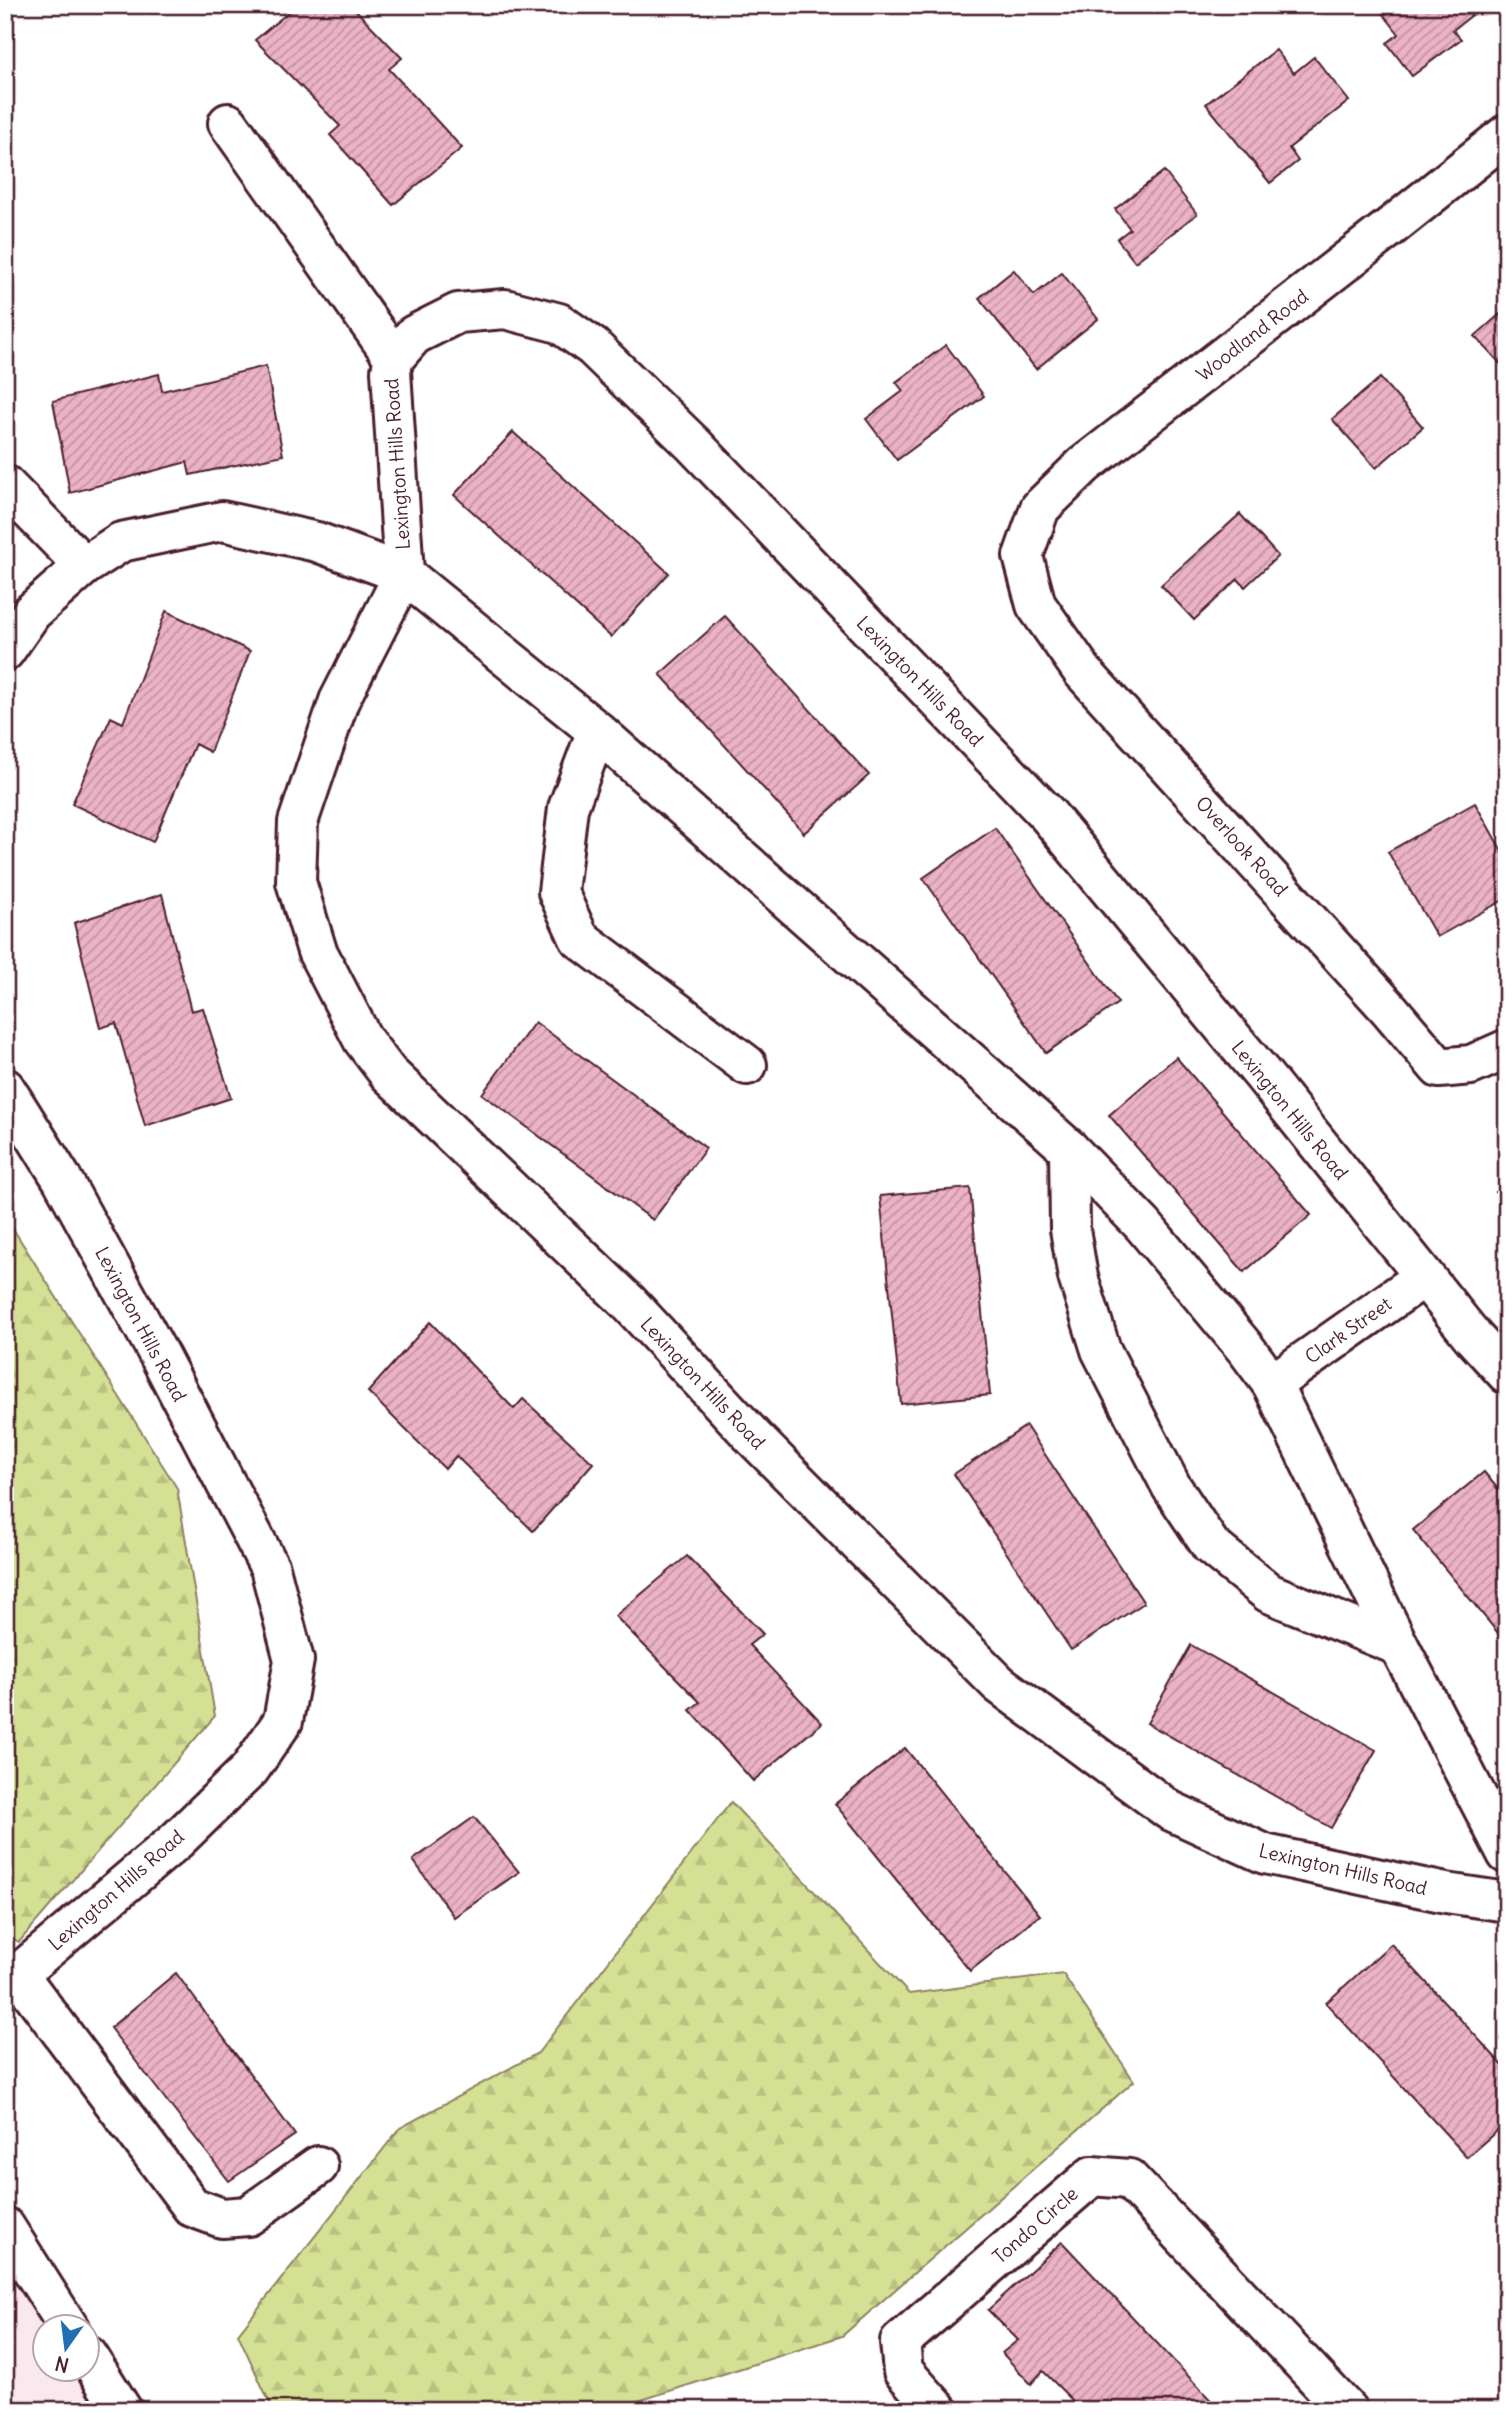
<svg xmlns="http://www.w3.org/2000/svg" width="1512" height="2415" viewBox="0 0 1512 2415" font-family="Delius,sans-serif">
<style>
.built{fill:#f9e8ee}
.forest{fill:url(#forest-firs);stroke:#8f8060;stroke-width:2}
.building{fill:url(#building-hatch);stroke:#4a1f2b;stroke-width:2}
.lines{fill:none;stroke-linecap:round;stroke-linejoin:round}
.minor-casing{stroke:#4a1f2b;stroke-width:44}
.major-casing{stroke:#4a1f2b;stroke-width:44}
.minor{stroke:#fff;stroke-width:38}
.major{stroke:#fff;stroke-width:38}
.labels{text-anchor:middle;stroke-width:5;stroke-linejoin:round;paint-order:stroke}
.street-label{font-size:19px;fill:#4a1f2b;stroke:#fff}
</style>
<defs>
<pattern id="forest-firs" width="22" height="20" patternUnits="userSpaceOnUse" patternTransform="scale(1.75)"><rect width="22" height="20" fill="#d4e194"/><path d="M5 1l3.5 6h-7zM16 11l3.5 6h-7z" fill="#b8c180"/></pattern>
<pattern id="building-hatch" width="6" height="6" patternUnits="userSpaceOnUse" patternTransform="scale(1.75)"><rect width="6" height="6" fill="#ecb3c7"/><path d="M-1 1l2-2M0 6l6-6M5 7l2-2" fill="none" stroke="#c191a2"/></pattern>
</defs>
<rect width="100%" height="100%" fill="#fff"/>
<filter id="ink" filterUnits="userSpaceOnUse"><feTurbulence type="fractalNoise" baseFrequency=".0143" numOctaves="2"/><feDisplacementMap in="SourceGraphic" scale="14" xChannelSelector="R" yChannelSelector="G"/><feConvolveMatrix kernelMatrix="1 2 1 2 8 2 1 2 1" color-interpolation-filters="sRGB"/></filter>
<g filter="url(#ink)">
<path class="built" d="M5,2227L69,2327L46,2328V2370H88L122,2410H5Z"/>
<g class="forest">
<path d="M5,1216L177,1488L215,1716L19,1942L5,1934Z"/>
<path d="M731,1802L909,1994L1063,1974L1134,2081L842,2336L610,2410H273L238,2334L400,2128L538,2053Z"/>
</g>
<g class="building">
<path d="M297,5H351L402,58L389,69L462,148L393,205L330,135L340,126L255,40Z"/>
<path d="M1376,5H1485L1453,30L1461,39L1412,76L1387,43L1399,34Z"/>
<path d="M1276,50L1294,73L1314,57L1349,101L1289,148L1298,161L1270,183L1206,104Z"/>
<path d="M1164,171L1197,214L1135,262L1117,239L1130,229L1115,209Z"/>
<path d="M1014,270L1034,295L1062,273L1098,319L1036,369L979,298Z"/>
<path d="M1507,308V371L1475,336Z"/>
<path d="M946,345L984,396L897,460L866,419L903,391L896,382Z"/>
<path d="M266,366L283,455L190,475L187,462L70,493L53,401L159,374L162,391Z"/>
<path d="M1380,378L1423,427L1376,468L1332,419Z"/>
<path d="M513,432L669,573L611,637L454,495Z"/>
<path d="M1240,514L1278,556L1245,587L1238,579L1194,620L1161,585Z"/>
<path d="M166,611L250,651L210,752L195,744L153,842L72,804L111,717L123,723Z"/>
<path d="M725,616L869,775L804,833L660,674Z"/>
<path d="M1475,803L1507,860V898L1437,937L1388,852Z"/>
<path d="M995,828L1118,1003L1046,1053L923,878Z"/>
<path d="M162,894L191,1011L203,1008L231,1098L145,1126L116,1023L100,1028L74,923Z"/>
<path d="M535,1022L706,1148L653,1220L482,1094Z"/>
<path d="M1176,1057L1311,1215L1244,1272L1109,1115Z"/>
<path d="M1507,1186V1209L1496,1192Z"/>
<path d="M970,1188L990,1395L901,1404L880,1196Z"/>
<path d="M430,1322L514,1409L523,1399L593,1463L533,1531L456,1456L445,1469L368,1392Z"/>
<path d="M1026,1426L1144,1603L1071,1650L954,1474Z"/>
<path d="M1484,1472L1507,1500V1644L1413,1530Z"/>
<path d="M687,1556L763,1634L749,1645L822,1723L753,1781L690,1710L700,1702L615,1616Z"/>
<path d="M1191,1645L1376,1750L1331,1828L1147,1723Z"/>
<path d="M905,1748L1040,1915L970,1971L835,1804Z"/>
<path d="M474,1817L519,1872L454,1917L413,1860Z"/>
<path d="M1391,1944L1507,2070V2122L1467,2157L1326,2003Z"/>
<path d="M176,1973L295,2135L229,2181L110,2028Z"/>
<path d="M1062,2242L1220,2410H1082L1043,2371L1031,2384L1002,2353L1018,2340L988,2310Z"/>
</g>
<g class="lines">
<g class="minor-casing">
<g id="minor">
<path d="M228,123L394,358"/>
<path d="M1507,134L1393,225L1084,465L1040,508L1023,556L1036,605L1083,672L1390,1010L1439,1068L1471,1065L1507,1049"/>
<path d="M5,485L84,566"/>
<path d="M5,651L32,612L84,566L121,542L222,521L317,542L404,574L597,731L1069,1149L1143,1225L1246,1349L1272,1384L1399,1646L1507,1854"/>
<path d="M597,731L568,808L558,892L579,938L747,1065"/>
<path d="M5,1088L62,1179L160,1357L270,1568L294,1660L283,1721L250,1769L177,1840L5,1985"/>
<path d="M1069,1149L1070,1229L1078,1277L1101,1350L1171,1486L1211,1546L1269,1593L1399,1646"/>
<path d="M1507,1374L1473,1337L1263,1075L1048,815L693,444L593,347L559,323L505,309L458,313L414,335L394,358L391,371L404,574L339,701L298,822L296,882L317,951L363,1040L388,1073L629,1303L754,1438L999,1684L1169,1810L1265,1854L1446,1893L1507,1902"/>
<path d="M1272,1384L1424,1277"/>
<path d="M18,1974L192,2207L222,2218L248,2216L318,2166"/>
<path d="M938,2410L903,2371L900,2342L1092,2176L1129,2179L1347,2410"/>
</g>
</g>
<g class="major-casing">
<g id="major">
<path d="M5,2227L69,2328"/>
<path d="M88,2356L122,2410"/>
</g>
</g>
<use href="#minor" class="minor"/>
<use href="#major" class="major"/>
</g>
</g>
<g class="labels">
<g class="street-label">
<text transform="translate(1252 335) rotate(-38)" y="7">Woodland Road</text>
<text transform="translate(397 464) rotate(-94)" y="7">Lexington Hills Road</text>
<text transform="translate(920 681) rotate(46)" y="7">Lexington Hills Road</text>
<text transform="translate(1242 846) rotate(48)" y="7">Overlook Road</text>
<text transform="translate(1290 1110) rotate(51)" y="7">Lexington Hills Road</text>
<text transform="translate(141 1324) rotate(62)" y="7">Lexington Hills Road</text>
<text transform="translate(1348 1330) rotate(-35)" y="7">Clark Street</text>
<text transform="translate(703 1383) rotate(47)" y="7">Lexington Hills Road</text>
<text transform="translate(1343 1869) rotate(13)" y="7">Lexington Hills Road</text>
<text transform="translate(116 1890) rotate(-41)" y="7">Lexington Hills Road</text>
<text transform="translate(1035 2225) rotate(-41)" y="7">Tondo Circle</text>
</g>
</g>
<rect width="1512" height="2415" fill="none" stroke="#fff" stroke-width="28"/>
<rect x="14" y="14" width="1484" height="2387" fill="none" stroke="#4a1f2b" stroke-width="2.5" filter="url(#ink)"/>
<g transform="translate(66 2348) rotate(194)"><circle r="33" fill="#ffffff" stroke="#b7a5aa" stroke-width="2"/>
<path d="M0-5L12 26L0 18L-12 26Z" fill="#1f6fb2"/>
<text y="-10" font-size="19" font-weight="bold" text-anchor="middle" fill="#4a1f2b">N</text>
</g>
</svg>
